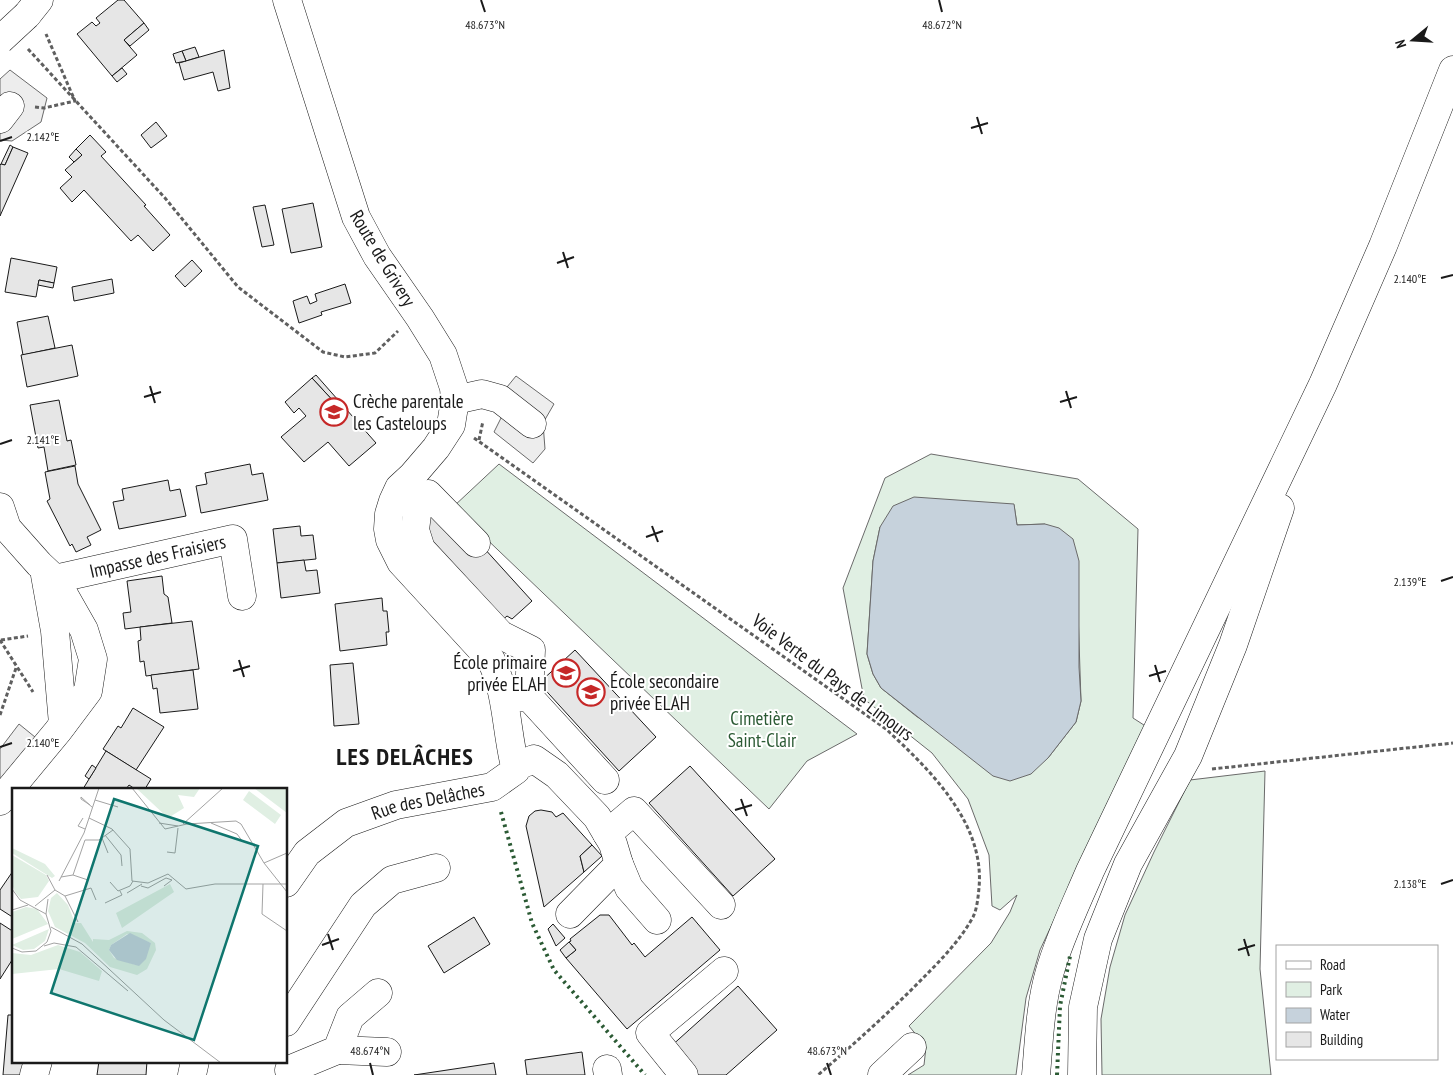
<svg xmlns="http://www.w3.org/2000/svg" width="1453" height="1075" viewBox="0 0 1453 1075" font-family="'PT Sans Narrow',sans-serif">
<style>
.green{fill:#e0efe3;stroke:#6a6a6a;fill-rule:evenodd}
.parking{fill:#ededed;stroke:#6a6a6a}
.water{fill:#c6d2dc;stroke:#6a6a6a}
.building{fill:#e6e6e6;stroke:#1a1a1a}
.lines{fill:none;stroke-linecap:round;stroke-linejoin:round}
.minor-casing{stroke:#1a1a1a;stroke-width:29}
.major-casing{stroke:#1a1a1a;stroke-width:29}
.path{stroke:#5f5f5f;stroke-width:3;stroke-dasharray:4 2.5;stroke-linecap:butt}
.minor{stroke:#fff;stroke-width:28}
.major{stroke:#fff;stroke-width:28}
.minor-bridge-casing{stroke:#1a1a1a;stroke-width:29;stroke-linecap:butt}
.minor-bridge{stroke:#fff;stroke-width:28}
.hedge{stroke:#2b5a34;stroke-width:4;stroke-dasharray:2.5 4;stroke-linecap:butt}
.ticks{fill:none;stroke:#1a1a1a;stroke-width:2}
.labels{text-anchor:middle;stroke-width:4;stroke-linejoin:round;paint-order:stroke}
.street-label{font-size:19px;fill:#1a1a1a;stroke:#fff}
.poi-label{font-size:19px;fill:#1a1a1a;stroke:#fff;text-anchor:start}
.park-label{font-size:19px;fill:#2b5a34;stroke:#fff}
.district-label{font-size:24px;font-weight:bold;letter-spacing:1px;fill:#1a1a1a;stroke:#fff}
.inset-road{fill:none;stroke:#a3a3a3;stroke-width:1}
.view{fill:#0f766e;fill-opacity:0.15;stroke:#0f766e;stroke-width:2.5}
.inset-edge{fill:none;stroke:#1a1a1a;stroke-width:2.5}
.ticks-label{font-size:12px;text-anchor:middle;fill:#1a1a1a;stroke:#fff;stroke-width:4;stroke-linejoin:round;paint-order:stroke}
</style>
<rect width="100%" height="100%" fill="#fff"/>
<g class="green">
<path d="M931,454L1078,479L1138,529L1133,718L1147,727L1069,888L1040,950L1026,998L1016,1075H908L924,1065L926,1047L909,1026L991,943L1010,912L1017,895L1000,910L992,906L989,855L968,799L932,753L864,699L843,588L885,478ZM1014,505L1017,525L1045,524L1078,611L1081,701L1076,722L1048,758L945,736L916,716L881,688L873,674L867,654L873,561L880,527Z"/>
<path d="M499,464L857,734L807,761L769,809L453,507Z"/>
<path d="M1265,771L1260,969L1271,1075H1102L1101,1019L1110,967L1125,915L1154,852L1190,780Z"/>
</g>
<g class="parking">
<path d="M10,70L47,98L41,122L12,141L0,140V79Z"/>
<path d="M516,376L554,404L543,423L545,449L533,463L494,432L502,416L503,392Z"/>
<path d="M19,724L46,746L0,801V749Z"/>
</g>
<path class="water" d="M914,497L1014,504L1017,525L1045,524L1059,528L1073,539L1079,561V667L1081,701L1076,722L1048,758L1031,774L1010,781L993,776L881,688L873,674L867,654L873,561L880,527L893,506Z"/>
<g class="building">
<path d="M118,0H124L144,23L124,40L137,55L112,76L77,34L92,22L96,26L100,23L96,18Z"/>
<path d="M144,23L149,30L130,46L124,40Z"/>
<path d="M195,47L199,57L186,61L182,51Z"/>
<path d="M224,50L230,88L218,91L213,72L184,80L179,63Z"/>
<path d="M182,51L186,61L176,63L173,54Z"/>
<path d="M122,68L127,74L117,82L112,76Z"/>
<path d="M156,122L167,136L151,148L141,135Z"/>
<path d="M90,135L106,152L101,156L146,205L144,206L170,235L153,251L138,235L131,241L84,190L72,202L60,188L72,177L65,170L82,155L76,149Z"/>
<path d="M10,145L13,147L5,165L1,164Z"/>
<path d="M13,147L28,153L0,216V165L1,164L5,165Z"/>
<path d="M76,149L82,155L74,162L69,157Z"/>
<path d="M313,203L322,247L291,253L282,209Z"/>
<path d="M265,205L274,245L262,247L253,207Z"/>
<path d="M11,258L57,267L54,283L39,280L36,297L5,292Z"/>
<path d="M192,260L202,271L185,287L175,276Z"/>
<path d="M112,279L114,293L74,301L72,287Z"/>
<path d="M39,280L54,283L53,288L38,285Z"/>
<path d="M345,284L351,303L321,312L322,315L299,323L293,301L307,296L310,304L317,301L315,294Z"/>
<path d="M48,316L55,348L23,355L17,322Z"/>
<path d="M72,345L78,376L27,387L21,355Z"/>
<path d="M316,375L346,409L339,416L331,408L336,404L312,378Z"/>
<path d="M312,378L336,404L331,408L339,416L346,409L376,443L349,466L328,442L304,462L281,437L306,416L299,408L294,413L285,402Z"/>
<path d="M59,400L67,441L71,440L76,465L48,471L44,447L38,448L30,405Z"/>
<path d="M250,464L252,475L263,473L268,500L201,513L196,486L207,484L205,473Z"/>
<path d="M75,466L78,484L101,530L87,537L91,545L76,552L72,544L70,546L47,501L50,499L45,472Z"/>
<path d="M168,480L170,491L180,489L186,516L119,529L113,502L124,500L122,489Z"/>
<path d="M430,512L483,547L532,601L512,619L507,616L500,622L430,545L422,519Z"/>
<path d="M300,526L301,536L313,535L316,559L277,563L273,529Z"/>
<path d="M304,560L306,571L317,570L320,593L281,598L277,563Z"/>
<path d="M162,576L164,594L168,597L172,623L125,629L123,613L131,612L127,581Z"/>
<path d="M382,598L383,611H387L389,632H386L387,645L340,651L335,604Z"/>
<path d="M192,621L199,669L146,676L144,661L140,662L138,641L141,640L140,627Z"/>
<path d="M575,650L656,737L619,771L539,683Z"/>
<path d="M353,663L359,724L334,726L330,665Z"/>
<path d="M193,670L198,709L160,713L157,688L153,689L151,675Z"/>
<path d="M133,708L164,727L136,770L103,749L118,726L121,728Z"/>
<path d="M106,751L151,779L145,789H135L129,785L126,789H83Z"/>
<path d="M92,765L96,768L89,779L85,776Z"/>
<path d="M690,766L775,859L733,896L649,803Z"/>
<path d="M541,810L552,812L556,817L563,813L592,845L580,856L584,872L544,907L526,826L529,816L535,811Z"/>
<path d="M592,845L602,856L584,872L580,856Z"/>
<path d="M13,871H14V918L0,909V890Z"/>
<path d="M600,915H609L632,945L634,943L645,957L692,917L720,950L627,1029L566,958L576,950L569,942L571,941L570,939Z"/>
<path d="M474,917L490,944L444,973L428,946Z"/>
<path d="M0,923L14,932V957L0,979Z"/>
<path d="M553,924L565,938L556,946L548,929Z"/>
<path d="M569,942L576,950L566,958L560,950Z"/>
<path d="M738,986L777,1030L726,1075H693L669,1048Z"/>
<path d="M8,1015H14V1061H24L23,1075H3Z"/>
<path d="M582,1052L585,1075H527L525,1060Z"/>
<path d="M99,1061H147L146,1075H97Z"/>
<path d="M494,1063L496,1075H414Z"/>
</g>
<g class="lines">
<g class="minor-casing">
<g id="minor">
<path d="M27,15L39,0"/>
<path d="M0,119L10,106"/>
<path d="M455,400L482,394L500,399L532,424"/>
<path d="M0,507L7,528L39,564L55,579L84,630L93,659L88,691L58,731L0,801"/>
<path d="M476,543L428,494L418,506L415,530L421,549L501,635L531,650L529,697"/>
<path d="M45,575L55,631L63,724"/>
<path id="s1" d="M55,579L233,539L242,596"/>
<path d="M510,698L529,697L605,780"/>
<path d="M515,767L534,759L557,775L597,817L613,844L619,864L570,914"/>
<path d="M607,834L634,811L721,905"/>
<path d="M619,864L629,888L657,920"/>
<path id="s2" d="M286,883L307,853L346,823L396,805L492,787L516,770C506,734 508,694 491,660L401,562L390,540L388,529L389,514L393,501L399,488L412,476L436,448L451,425L455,400L454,388L443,355L420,318L377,256L356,217L287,0"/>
<path d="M286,1022L363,905L392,880L436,868"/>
<path d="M337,1050L387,1052"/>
<path d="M607,1069L608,1075"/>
<path d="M289,1070L337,1050L350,1017L378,993"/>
<path d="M34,1075L38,1061"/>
<path d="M192,1075L195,1061"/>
<path d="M684,1075L650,1033L724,971"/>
<path d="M882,1075L912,1047"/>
</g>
</g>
<g class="major-casing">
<g id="major">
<path d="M1036,1075C1039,1041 1040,1005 1050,971C1060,937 1076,904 1090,871L1323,384L1383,246L1453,70"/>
<path d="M1082,1075L1083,1007L1098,939L1128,864L1188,756L1233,645L1280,508"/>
</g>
</g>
<g class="path">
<path d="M28,49L165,198L238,287L323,352L345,357L375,353L398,331"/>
<path d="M35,107L44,108L75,101L46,34"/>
<path d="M474,438L886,729C930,770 985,823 979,888C978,898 977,909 973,917C961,939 942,959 925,976C891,1011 855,1043 818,1075"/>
<path d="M479,440L483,421"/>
<path d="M0,640L33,692"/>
<path d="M1,640L28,636"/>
<path d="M0,715L16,668"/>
<path d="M1212,769L1453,743"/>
</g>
<use href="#minor" class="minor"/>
<use href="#major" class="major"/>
<g class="minor-bridge-casing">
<path id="minor-bridge" d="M0,40L27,15"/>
</g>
<use href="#minor-bridge" class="minor-bridge"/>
<g class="hedge">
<path d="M501,812L532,923L554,970L645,1075"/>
<path d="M1057,1075L1060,1006L1070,956"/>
</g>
</g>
<path class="ticks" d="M481,0L485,12M939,0L942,12M977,117L982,134M971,128L988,123M0,141L12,137M563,252L568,268M557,263L574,257M1441,278L1453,275M150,386L155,403M1066,391L1071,408M144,397L161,392M1060,402L1077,397M0,444L12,440M652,526L658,542M646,537L663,531M1441,581L1453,577M239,660L244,677M1155,665L1160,682M233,671L250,666M1149,676L1166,671M0,747L12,743M741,799L747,816M735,810L752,805M1441,884L1453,880M328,934L333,950M1244,939L1249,956M322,945L339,939M1238,950L1255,945M370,1063L373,1075M827,1063L831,1075"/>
<defs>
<g id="school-ring" transform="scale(1.4375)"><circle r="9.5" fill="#fff" stroke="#c62828" stroke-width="1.5"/><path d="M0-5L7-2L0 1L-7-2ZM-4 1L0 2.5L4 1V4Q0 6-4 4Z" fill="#c62828"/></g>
</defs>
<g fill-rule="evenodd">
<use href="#school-ring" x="334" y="412"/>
<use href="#school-ring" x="566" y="673"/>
<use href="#school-ring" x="591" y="692"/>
</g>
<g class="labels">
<g class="street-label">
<text transform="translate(383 258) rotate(59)" y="7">Route de Grivery</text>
<text dy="7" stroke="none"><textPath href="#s1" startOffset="105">Impasse des Fraisiers</textPath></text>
<text transform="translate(833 677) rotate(37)" y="7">Voie Verte du Pays de Limours</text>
<text dy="7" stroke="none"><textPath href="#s2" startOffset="171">Rue des Delâches</textPath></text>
</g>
<g class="poi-label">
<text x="353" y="408">Crèche parentale<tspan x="353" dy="22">les Casteloups</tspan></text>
<text x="547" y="669" text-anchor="end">École primaire<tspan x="547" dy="22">privée ELAH</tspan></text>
<text x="610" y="688">École secondaire<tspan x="610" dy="22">privée ELAH</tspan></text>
</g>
<g class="park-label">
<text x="762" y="725">Cimetière<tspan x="762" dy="22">Saint-Clair</tspan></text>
</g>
<g class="district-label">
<text x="405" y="765">LES DELÂCHES</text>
</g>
</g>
<g transform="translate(12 788)">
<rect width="275" height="275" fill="#fff"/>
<path d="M124,0H188L182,9L166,7L172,20L156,30ZM242,0H275V25ZM237,3L269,27L263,36L231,12ZM0,60L33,76L43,88L40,90L0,65ZM0,67L34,87L37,93L26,109L9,111L3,104L0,96ZM158,96L162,104L110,140L104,125ZM45,105L56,117L63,135H69L81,154V151L97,152L115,143L130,145L143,155L144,162L135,181L125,187L98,179L73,155L43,139L36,123L39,110ZM115,146L139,155L124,177L102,170L97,162L99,157ZM14,119L25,121L36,136L0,151V124ZM37,141L33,153L22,161L11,162L0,157ZM46,157L68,164L90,183L87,193L47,181L0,186V165L19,167Z" fill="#e0efe3" fill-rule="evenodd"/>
<path d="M118,145L139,155L134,171L127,178L105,172L97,162L99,157Z" fill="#c6d2dc"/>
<path class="inset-road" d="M120,0L153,41L175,36L224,33L229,36L252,75L275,104M83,12L106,19M78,17L69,11V9L81,20M71,30L66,38L73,41M77,30L100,41L118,61L120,93L136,95L156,86L174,101L203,96H275M147,35L166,38M199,35L225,46L231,54M171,36L211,0M93,47L109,67L110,78M90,50L96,65M155,64L163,65L166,40M252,75L275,65M61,87L76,92M49,89L61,87L73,52H87L101,42M47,93L72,45L87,0M98,94L106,103L118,98L121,93M251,96L250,126L275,143M129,98L136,100L154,90L160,92L152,98M0,101L8,112L34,126L39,143L35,154L24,163L10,164L0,160M43,102L53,108L79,100L84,112M115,105L130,96M53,108L66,134M93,115L110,107L108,103M23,118L43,102L35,87M0,122L16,117M34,126L36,111M39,139L70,156L152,232L209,275M32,158L42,155L64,159L116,203"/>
<path class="view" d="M102,11L246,58L182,252L39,205Z"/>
<rect width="275" height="275" class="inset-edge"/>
</g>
<g class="ticks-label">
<text x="485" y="29">48.673°N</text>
<text x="942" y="29">48.672°N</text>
<text x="43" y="141">2.142°E</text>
<text x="1410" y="283">2.140°E</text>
<text x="43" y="444">2.141°E</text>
<text x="1410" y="586">2.139°E</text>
<text x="43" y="747">2.140°E</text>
<text x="1410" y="888">2.138°E</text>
<text x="370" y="1055">48.674°N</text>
<text x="827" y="1055">48.673°N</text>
</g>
<rect x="1276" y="945" width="162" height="115" fill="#ffffff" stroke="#a3a3a3"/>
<rect x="1286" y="961" width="25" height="8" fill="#ffffff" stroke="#a3a3a3"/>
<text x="1320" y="970" font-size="15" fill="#1a1a1a">Road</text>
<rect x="1286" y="982" width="25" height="15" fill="#e0efe3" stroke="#a3a3a3"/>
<text x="1320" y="995" font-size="15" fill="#1a1a1a">Park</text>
<rect x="1286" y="1008" width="25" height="15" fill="#c6d2dc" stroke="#a3a3a3"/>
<text x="1320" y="1020" font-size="15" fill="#1a1a1a">Water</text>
<rect x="1286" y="1032" width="25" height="15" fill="#e6e6e6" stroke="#a3a3a3"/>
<text x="1320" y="1045" font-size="15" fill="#1a1a1a">Building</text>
<g transform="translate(1413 40) rotate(252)" stroke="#ffffff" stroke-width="4" paint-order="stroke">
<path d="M0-4L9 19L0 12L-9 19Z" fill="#1a1a1a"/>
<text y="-8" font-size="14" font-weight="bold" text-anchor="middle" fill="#1a1a1a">N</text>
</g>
</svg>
